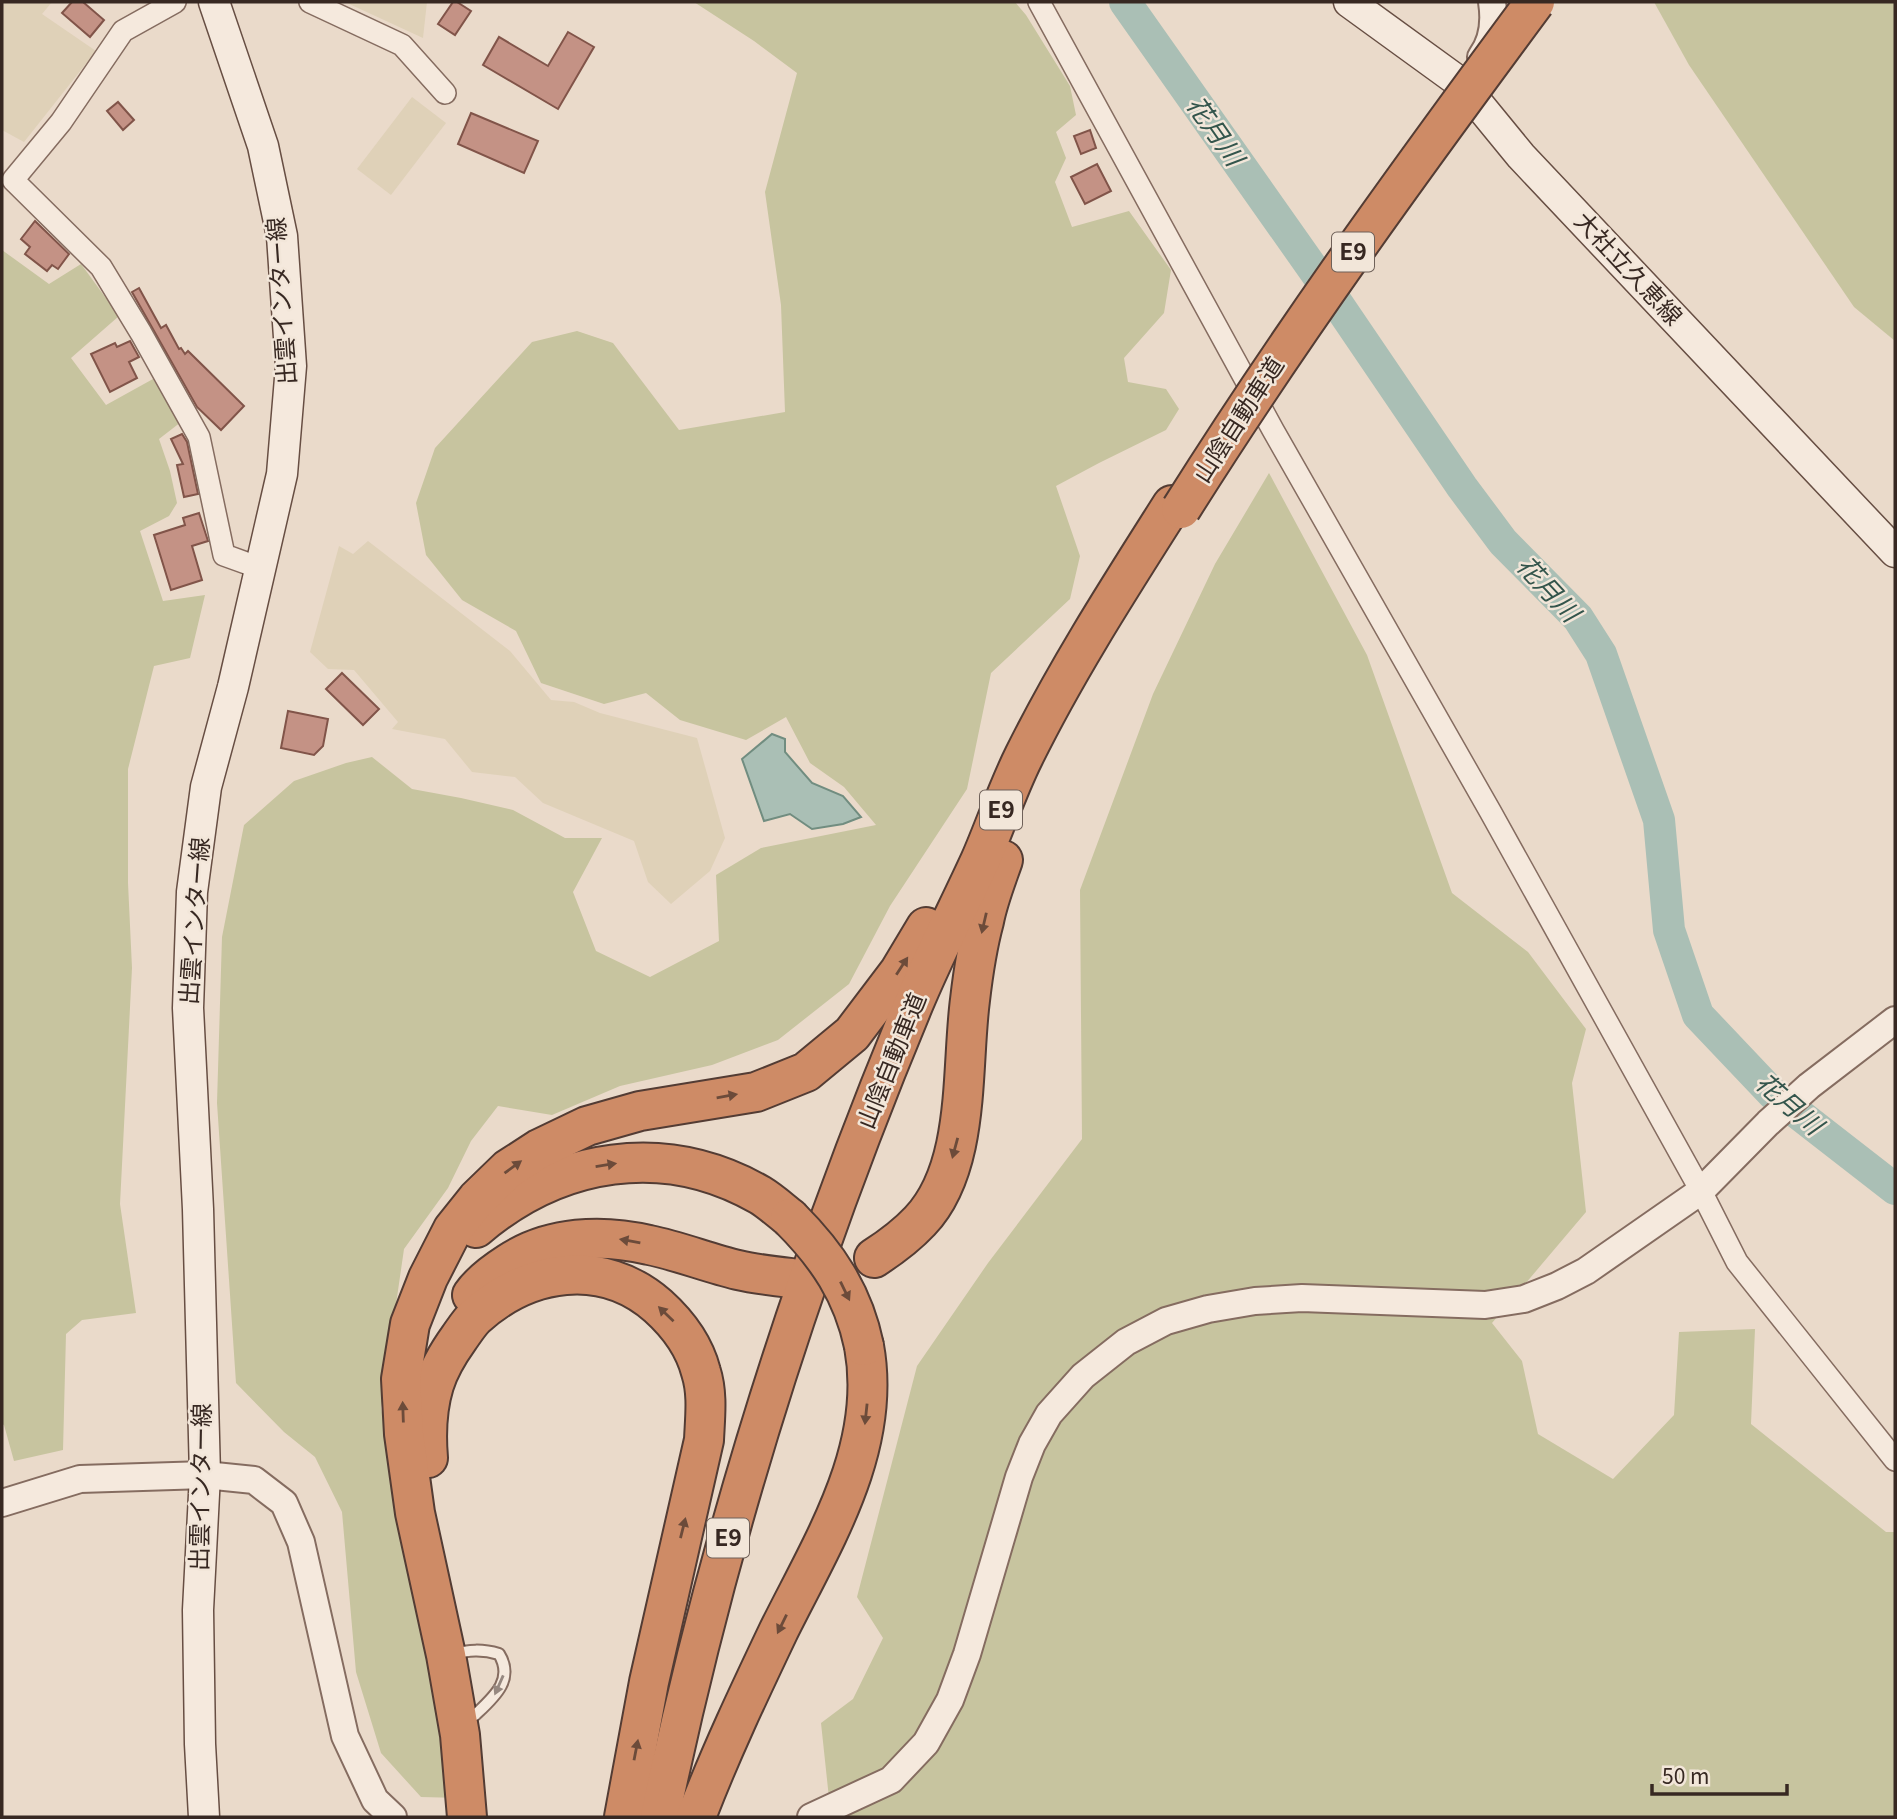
<svg xmlns="http://www.w3.org/2000/svg" width="1897" height="1819" viewBox="0 0 1897 1819" font-family="Georgia,'Noto Sans JP',serif">
<style>
.farmland{fill:#dfd1b8}
.green{fill:#c7c49f}
.water{fill:#aabfb5;stroke:#718d80;stroke-width:2}
.lines{fill:none;stroke-linecap:round;stroke-linejoin:round}
.river{stroke:#aabfb5;stroke-width:32}
.building{fill:#c49285;stroke:#815449;stroke-width:2}
.service-casing{stroke:#856c60;stroke-width:14}
.minor-casing{stroke:#856c60;stroke-width:24}
.tertiary-casing{stroke:#856c60;stroke-width:30}
.secondary-casing{stroke:#674e43;stroke-width:33}
.motorway-casing{stroke:#533c34;stroke-width:42}
.service{stroke:#f5e9dd;stroke-width:10}
.minor{stroke:#f5e9dd;stroke-width:21}
.tertiary{stroke:#f5e9dd;stroke-width:26}
.secondary{stroke:#f5e9dd;stroke-width:30}
.motorway{stroke:#ce8b66;stroke-width:38}
.motorway-bridge-casing{stroke:#533c34;stroke-width:42;stroke-linecap:butt}
.motorway-bridge{stroke:#ce8b66;stroke-width:38}
.oneway{fill:#6c4b3a}
.oneway2{fill:#968880}
.labels{text-anchor:middle;stroke-width:5;stroke-linejoin:round;paint-order:stroke}
.shield{fill:#f2e6d9;stroke:#6f6159;stroke-width:2}
.shield-label{font-size:23px;font-weight:bold;fill:#372822}
.street-label{font-size:24px;fill:#372822;stroke:#f2e6d9}
.water-label{font-size:26px;font-style:italic;fill:#33554c;stroke:#f2e6d9}
</style>
<rect width="100%" height="100%" fill="#eadaca"/>
<g class="farmland">
<path d="M2,2H52L42,14L96,51L24,142L2,130Z"/>
<path d="M345,2H427L423,38Z"/>
<path d="M412,97L446,123L391,195L357,169Z"/>
<path d="M368,541L510,651L551,700L574,702L600,713L697,738L725,838L710,871L671,904L648,882L634,841L543,803L515,777L472,772L445,739L392,729L398,722L354,670L328,669L310,652L339,546L353,554Z"/>
</g>
<g class="green">
<path d="M694,2H1015L1026,15L1070,86L1076,115L1056,132L1066,158L1055,182L1072,227L1129,211L1171,270L1164,313L1124,358L1128,382L1166,389L1179,409L1166,430L1099,463L1056,486L1080,556L1070,599L991,673L967,789L890,906L849,984L778,1040L712,1065L620,1086L552,1115L498,1106L471,1141L448,1188L404,1249L381,1408L424,1613L461,1798L421,1797L381,1753L356,1672L342,1512L315,1457L284,1432L236,1383L217,1103L222,937L244,825L294,781L346,763L372,757L412,789L461,798L513,810L565,838H602L573,892L596,951L650,977L719,941L716,875L761,848L876,825L844,787L810,763L786,717L746,740L680,720L646,693L604,704L541,683L516,631L462,600L426,555L416,503L435,448L532,342L577,331L613,343L679,430L785,412L781,305L765,192L797,73L754,41Z"/>
<path d="M1654,2H1895V341L1854,307L1689,65Z"/>
<path d="M2,250L49,284L81,264L119,316L71,358L106,405L153,379L181,422L159,439L170,471L177,503L169,516L140,531L163,601L205,595L190,658L154,666L128,769V883L132,968L120,1204L136,1313L82,1320L66,1334L63,1450L14,1461L4,1425L2,1424Z"/>
<path d="M1269,473L1367,655L1452,893L1528,952L1586,1029L1572,1083L1586,1212L1492,1323L1522,1361L1538,1434L1613,1479L1674,1415L1679,1332L1755,1329L1751,1424L1886,1532H1895V1817H831L821,1723L853,1699L883,1638L857,1597L917,1366L988,1263L1082,1139L1080,890L1153,694L1215,564Z"/>
</g>
<path class="water" d="M772,734L785,739V752L812,783L843,796L861,817L843,824L812,829L790,814L764,821L742,759Z"/>
<g class="lines">
<path class="river" d="M1125,2L1335,300L1462,487L1503,542L1578,618L1601,654L1659,820L1669,930L1698,1015L1773,1094L1895,1189"/>
</g>
<g class="building">
<path d="M72,2H83L104,20L90,37L62,13Z"/>
<path d="M453,2H457L471,11L455,35L438,24Z"/>
<path d="M568,32L594,47L558,109L483,65L499,37L548,66Z"/>
<path d="M118,102L134,120L123,130L107,111Z"/>
<path d="M471,113L538,141L524,173L458,144Z"/>
<path d="M1090,130L1096,148L1081,154L1074,136Z"/>
<path d="M1097,164L1111,191L1085,204L1071,177Z"/>
<path d="M35,221L69,254L58,269L52,265L47,271L25,254L30,247L21,239Z"/>
<path d="M139,288L161,328L166,325L179,349L181,348L185,354L188,351L244,406L221,430L197,407L132,292Z"/>
<path d="M130,341L139,357L129,362L137,378L110,392L91,354L115,343L117,347Z"/>
<path d="M182,434L187,442L198,494L184,497L177,465L183,464L171,439Z"/>
<path d="M199,513L208,541L192,546L202,580L171,590L154,535L185,525L183,518Z"/>
<path d="M342,673L379,709L363,725L326,689Z"/>
<path d="M288,711L328,719L323,746L314,755L281,748Z"/>
</g>
<g class="lines">
<g class="service-casing">
<path id="service" d="M452,1654C469,1650 482,1649 499,1654C515,1680 493,1698 475,1715"/>
</g>
<g class="minor-casing">
<g id="minor">
<path d="M175,2L123,31L61,122L13,180L101,267L141,333L199,437L224,555L260,568"/>
<path d="M310,2L402,45L445,93"/>
<path d="M1039,2L1273,430L1490,811L1701,1191L1737,1262L1895,1460"/>
</g>
</g>
<g class="tertiary-casing">
<g id="tertiary">
<path d="M1481,57C1493,41 1495,21 1492,2"/>
<path d="M2,1503L80,1479L205,1475L254,1480L284,1503L301,1542L345,1736L375,1800L393,1817"/>
<path d="M811,1817L891,1780L926,1743L950,1700L967,1654L1019,1477L1032,1444L1049,1414L1083,1376L1126,1342L1166,1321L1208,1309L1255,1301L1302,1298L1485,1305L1524,1299L1557,1286L1586,1271L1701,1191L1768,1123L1809,1086L1895,1020"/>
</g>
</g>
<g class="secondary-casing">
<g id="secondary">
<path d="M1349,2L1462,84L1521,156L1895,552"/>
<path d="M204,1817L200,1744L198,1610L205,1475L198,1209L188,1008L192,892L206,787L233,687L282,474L291,366L282,236L263,146L214,2"/>
</g>
</g>
<g class="motorway-casing">
<g id="motorway">
<path d="M476,1228C558,1158 664,1140 760,1195C770,1201 780,1210 790,1218"/>
<path d="M874,1258C891,1247 906,1236 920,1221C971,1167 961,1069 970,1000C973,974 977,947 984,921C988,900 996,880 1003,860"/>
<path d="M472,1295C481,1282 495,1272 509,1263C550,1236 602,1234 649,1245C679,1251 708,1263 738,1270C755,1274 773,1276 791,1278"/>
<path d="M428,1458C426,1434 427,1408 434,1385C439,1368 449,1352 459,1338C464,1331 469,1323 475,1317C528,1269 602,1257 658,1306C678,1324 694,1345 701,1372C708,1394 705,1417 704,1440L649,1682L624,1817"/>
<path d="M467,1817L460,1735L446,1655L415,1513L404,1434L401,1379L410,1324L428,1278L453,1229L477,1199L508,1169L539,1149L587,1126L640,1111L756,1092L806,1072L852,1034L899,972L926,927"/>
<path d="M660,1817C718,1539 804,1266 914,1003C934,955 958,909 980,861C995,827 1007,790 1024,756C1067,669 1120,587 1172,505"/>
<path d="M696,1817C720,1754 749,1693 778,1632C822,1543 883,1449 864,1346"/>
</g>
</g>
<use href="#service" class="service"/>
<use href="#minor" class="minor"/>
<use href="#tertiary" class="tertiary"/>
<use href="#secondary" class="secondary"/>
<use href="#motorway" class="motorway"/>
<g class="motorway-bridge-casing">
<g id="motorway-bridge">
<path d="M1181,509C1291,334 1412,168 1535,2"/>
<path d="M790,1218C827,1255 853,1293 864,1346"/>
</g>
</g>
<use href="#motorway-bridge" class="motorway-bridge"/>
</g>
<defs><path id="oneway-solid" d="M-6-.8H1V-3.2L6.5 0L1 3.2V.8H-6Z" transform="scale(1.75)"/></defs>
<g class="oneway">
<use href="#oneway-solid" transform="translate(984 923) rotate(103)"/>
<use href="#oneway-solid" transform="translate(902 966) rotate(-57)"/>
<use href="#oneway-solid" transform="translate(727 1096) rotate(-10)"/>
<use href="#oneway-solid" transform="translate(955 1148) rotate(105)"/>
<use href="#oneway-solid" transform="translate(606 1165) rotate(-9)"/>
<use href="#oneway-solid" transform="translate(513 1167) rotate(-36)"/>
<use href="#oneway-solid" transform="translate(630 1241) rotate(-170)"/>
<use href="#oneway-solid" transform="translate(845 1291) rotate(64)"/>
<use href="#oneway-solid" transform="translate(666 1314) rotate(-136)"/>
<use href="#oneway-solid" transform="translate(403 1412) rotate(-92)"/>
<use href="#oneway-solid" transform="translate(866 1414) rotate(96)"/>
<use href="#oneway-solid" transform="translate(683 1528) rotate(-76)"/>
<use href="#oneway-solid" transform="translate(782 1624) rotate(116)"/>
<use href="#oneway-solid" transform="translate(636 1750) rotate(-79)"/>
</g>
<use class="oneway2" href="#oneway-solid" transform="translate(499 1685) rotate(114)"/>
<g class="labels">
<g class="shield">
<rect x="1332" y="232.5" width="42" height="39" rx="5"/>
<rect x="980" y="790.5" width="42" height="39" rx="5"/>
<rect x="707" y="1518.5" width="42" height="39" rx="5"/>
</g>
<g class="shield-label">
<text x="1353" y="260">E9</text>
<text x="1001" y="818">E9</text>
<text x="728" y="1546">E9</text>
</g>
<g class="street-label">
<text transform="translate(1628 269) rotate(47)" y="8">大社立久恵線</text>
<text transform="translate(282 301) rotate(-94)" y="8">出雲インター線</text>
<text transform="translate(1239 420) rotate(-57)" y="8">山陰自動車道</text>
<text transform="translate(195 921) rotate(-86)" y="8">出雲インター線</text>
<text transform="translate(892 1061) rotate(-68)" y="8">山陰自動車道</text>
<text transform="translate(201 1487) rotate(-89)" y="8">出雲インター線</text>
</g>
<g class="water-label">
<text transform="translate(1215 131) rotate(55)" y="9">花月川</text>
<text transform="translate(1548 589) rotate(47)" y="9">花月川</text>
<text transform="translate(1789 1104) rotate(41)" y="9">花月川</text>
</g>
</g>
<rect width="1897" height="1819" fill="none" stroke="#372822" stroke-width="7"/>
<path d="M1652 1784v10h135v-10" fill="none" stroke="#372822" stroke-width="3.5"/>
<text x="1662" y="1784" font-size="21" fill="#372822" stroke="#f2e6d9" stroke-width="5" paint-order="stroke">50 m</text>
</svg>
